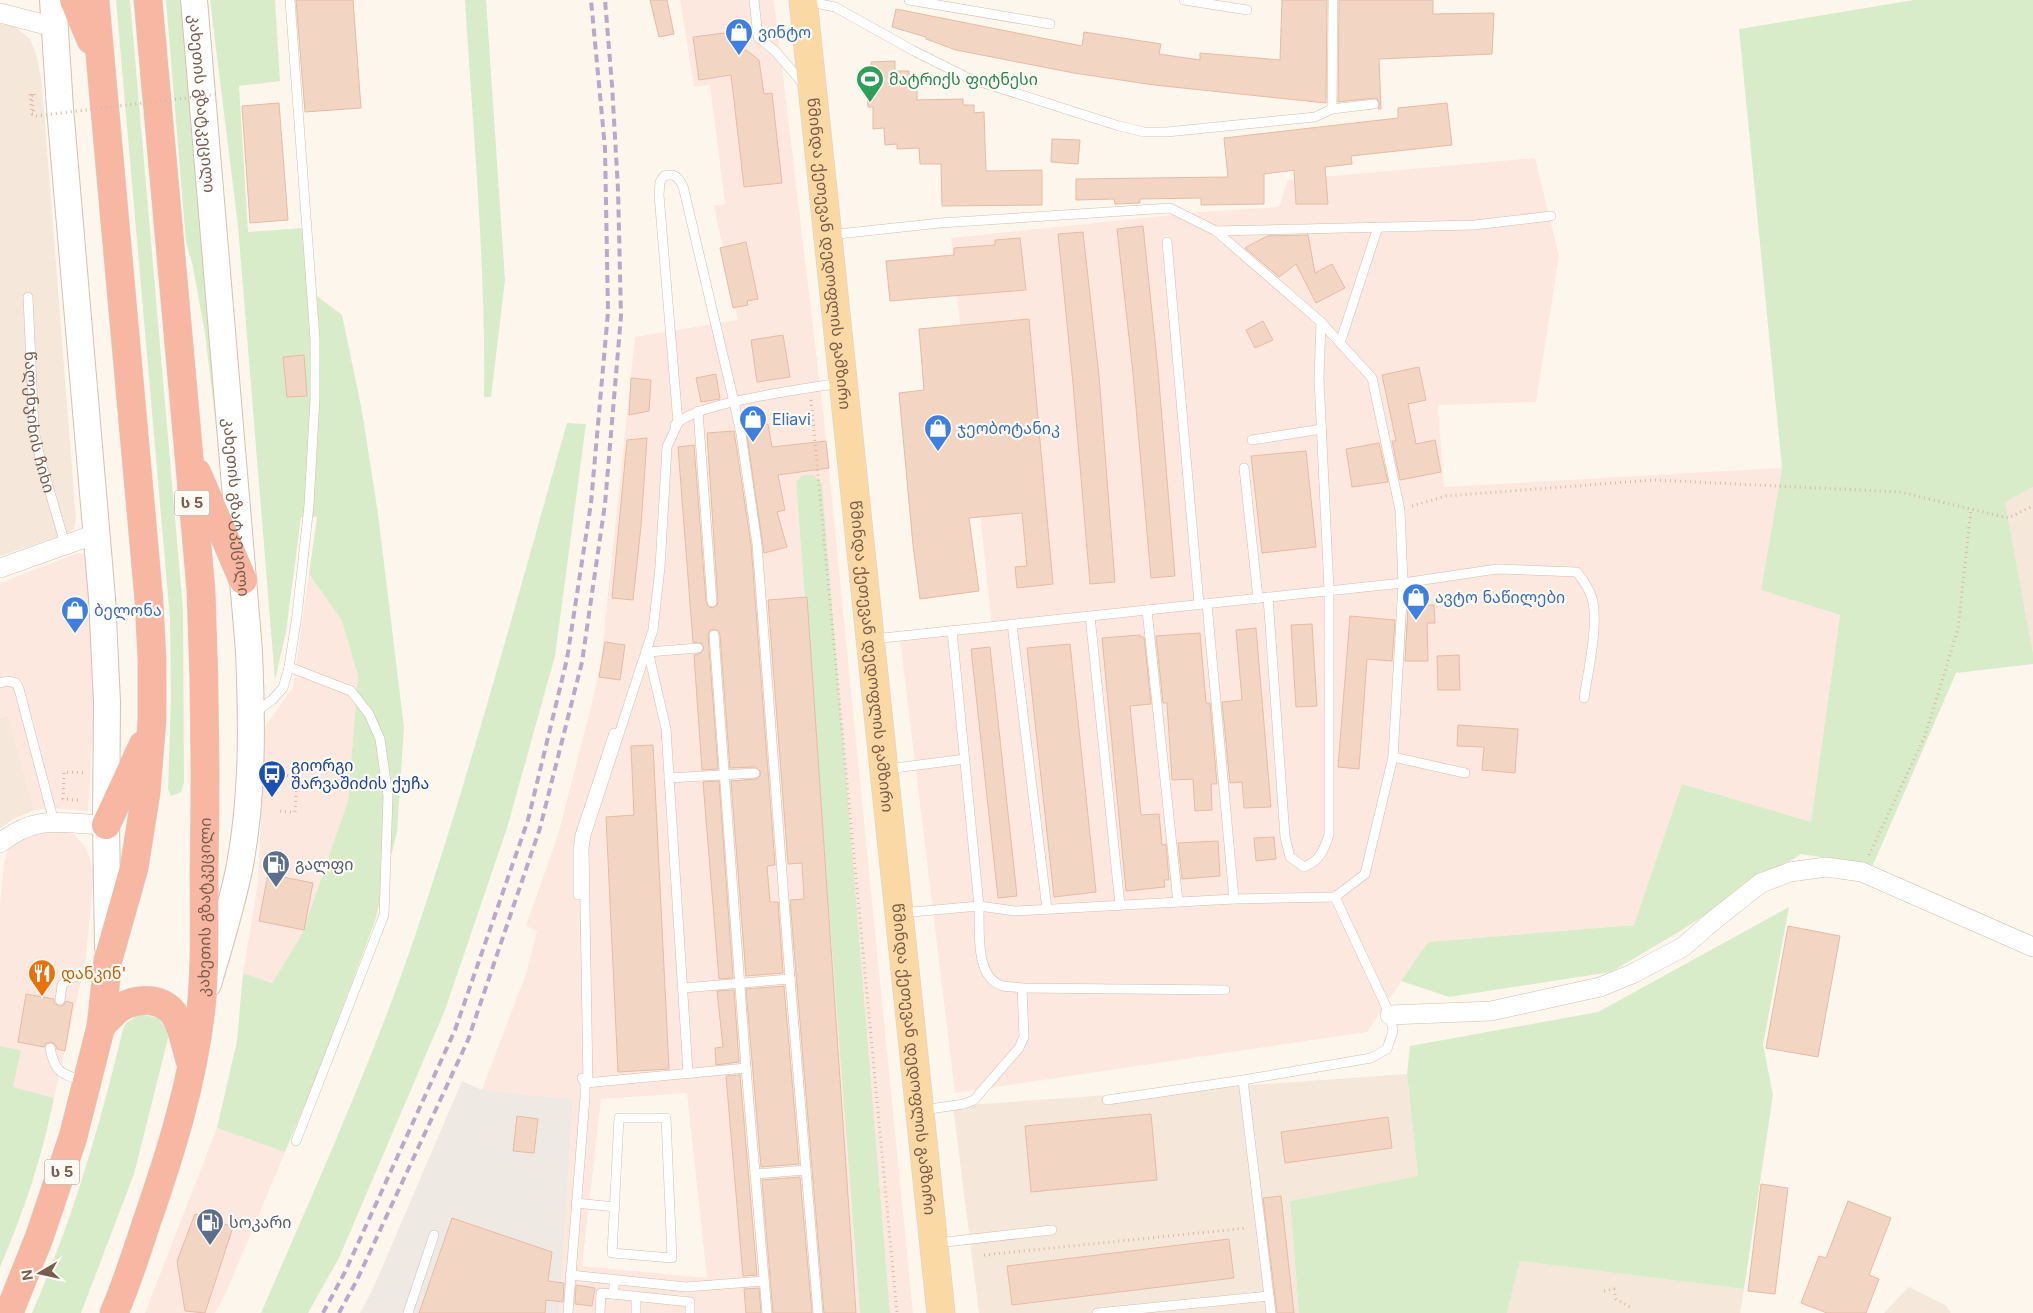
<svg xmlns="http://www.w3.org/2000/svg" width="2033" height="1313" viewBox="0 0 2033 1313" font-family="Inter,'Noto Sans Georgian',sans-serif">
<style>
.residential{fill:#f5e8da}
.commercial{fill:#fde8e0;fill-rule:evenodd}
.industrial{fill:#efe9e4}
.green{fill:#d8ecc9}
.building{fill:#f3d5c3;stroke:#e6bba3}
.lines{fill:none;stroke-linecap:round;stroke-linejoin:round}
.lane-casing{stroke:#d1beb0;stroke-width:10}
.street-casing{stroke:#d1beb0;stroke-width:20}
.secondary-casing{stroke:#d6c0b0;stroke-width:28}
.primary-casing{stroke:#dad1cd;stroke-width:29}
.highway-casing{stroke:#dad1cd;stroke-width:29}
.path{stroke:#d9b8a5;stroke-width:3;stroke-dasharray:1 4;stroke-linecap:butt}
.lane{stroke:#fff;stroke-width:9}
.street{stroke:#fff;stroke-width:19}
.secondary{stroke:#fff;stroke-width:26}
.primary{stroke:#fbd9a5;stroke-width:28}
.highway{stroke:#f7b7a3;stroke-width:28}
.rail{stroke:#b9a8c9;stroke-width:4;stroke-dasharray:8 5;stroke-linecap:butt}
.path-bridge{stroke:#d9b8a5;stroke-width:3;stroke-dasharray:1 4;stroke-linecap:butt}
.labels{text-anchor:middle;stroke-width:4.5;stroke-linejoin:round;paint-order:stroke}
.shield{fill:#fffaf3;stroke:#a28b7f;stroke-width:1}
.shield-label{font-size:15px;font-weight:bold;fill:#7a5c4d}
.shop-label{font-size:16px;fill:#366cbe;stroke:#fffaf3;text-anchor:start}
.leisure-label{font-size:16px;fill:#27864d;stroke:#fffaf3;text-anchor:start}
.street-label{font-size:16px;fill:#7a5c4d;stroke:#fffaf3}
.transit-label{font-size:16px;fill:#164399;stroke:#fffaf3;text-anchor:start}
.service-label{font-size:16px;fill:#4e5e75;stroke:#fffaf3;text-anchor:start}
.food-label{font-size:16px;fill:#c56008;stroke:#fffaf3;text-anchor:start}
</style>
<rect width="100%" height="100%" fill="#fdf6ec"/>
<g class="residential">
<path d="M0,24L14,26L30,39L37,57L42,85L76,519L74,529L67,534L0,556Z"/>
<path d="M2033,487V653L2005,502Z"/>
<path d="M8,715L34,810L14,819L0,828V718Z"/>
<path d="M1407,1074L1418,1176L1290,1201L1299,1313H979L953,1106Z"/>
<path d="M1520,1261L1744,1289L1740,1313H1507Z"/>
<path d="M1909,1287L1945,1305L1951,1313H1884Z"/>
</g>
<g class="commercial">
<path d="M680,0H774L824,419L913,1313H890L822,484L814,475H802L796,483L860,1313H559L573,1101L482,1090L527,971L537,931L526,926L558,835L593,699L601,661L635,337L738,320L714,206L725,204L710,85L694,87ZM687,1093L707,1278L582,1266L601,1099Z"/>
<path d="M1535,158L1559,256L1536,402L1438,405L1444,487L1782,468L1761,590L1840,615L1811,823L1682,784L1634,925L1428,942L1367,1032L955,1093L900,639L992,627L951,238L1200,212L1279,207L1288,180Z"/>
<path d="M78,553L87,554L96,677L88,811L51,808L34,810L8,715L0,718V583Z"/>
<path d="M309,574L342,621L358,676L348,801L302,934L272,983L243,973L258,882L265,727L293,687Z"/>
<path d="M47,828L74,834L87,850L94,873L85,965L54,1098L12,1087L21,1050L0,1046V905L4,863L10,841Z"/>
<path d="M217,1128L285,1152L225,1295L215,1313H145Z"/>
</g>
<path class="industrial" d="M462,1081L482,1090L573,1100L559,1313H360L372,1291Z"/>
<g class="green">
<path d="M116,0H130L183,610L184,782L181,792L171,796L168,789L171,698L170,618Z"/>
<path d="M166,0H184L227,518L205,333L193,267L186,242Z"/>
<path d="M210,0H275L280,81L239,86L248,232L305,228L309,290L342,315L362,411L378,514L404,728L397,832L375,921L316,1078L285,1152L217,1128L237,1041L243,973L272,983L302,934L348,801L358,676L342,621L309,574L317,517H301L286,632L275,680L238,226Z"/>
<path d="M465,0H486L505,280L491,397H484C486,265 473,132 465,0Z"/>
<path d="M1914,0H2033V487L2005,502L2033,653V664L1956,673L1873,865L1801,854L1677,933L1611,972L1449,997L1401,981L1428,942L1634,925L1682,784L1811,822L1840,615L1761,590L1782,468L1739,29Z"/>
<path d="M567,423L586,424L555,656L507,828L445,1010L339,1258L308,1313H261C315,1188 371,1065 415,936C472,767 518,595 567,423Z"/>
<path d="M802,475H814L822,484L890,1313H860L796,482Z"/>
<path d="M1789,907L1763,1045L1773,1095L1744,1289L1520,1261L1507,1313H1299L1290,1201L1418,1176L1407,1074L1410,1046L1598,1012Z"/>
<path d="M140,1014L158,1018L167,1030L168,1038L134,1174L81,1313H32C72,1222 100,1126 123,1029L126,1023Z"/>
<path d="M0,1046L21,1050L13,1087L54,1098C42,1158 24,1211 0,1267Z"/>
</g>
<g class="building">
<path d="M296,0H353L361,108L305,112Z"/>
<path d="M650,0H667L674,34L659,37Z"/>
<path d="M1282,0H1327L1326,103L1154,85L1074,73L956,50L926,39V37L892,27L896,9L1082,46L1084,32L1161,44L1159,54L1200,60V53L1280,60Z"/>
<path d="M1339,0H1433V14L1494,13L1492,54L1379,59L1381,109H1378L1380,103L1376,98L1338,102Z"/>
<path d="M724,33L759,60L764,94L772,93L782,183L744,187L731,75L699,80L693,37Z"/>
<path d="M895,61V71H909L910,83H917V100L963,99V105H974V113L984,112L986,171L1042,170V205L942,206L941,164H920L919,148L897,149V144L885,145L884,128L873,129V107H868L867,87H872L871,62Z"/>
<path d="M279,103L288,220L250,223L242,106Z"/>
<path d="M1447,103L1452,145L1351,156L1352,164L1325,167L1328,204H1296L1294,170L1264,174V204L1201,205V198L1140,199V203L1115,204L1114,199L1076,200V179L1228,177L1224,138L1398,118V108Z"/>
<path d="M1052,139L1080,140L1078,164L1051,162Z"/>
<path d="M1143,226L1158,370L1175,576L1151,578L1133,373L1117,229Z"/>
<path d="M1083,232L1099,376L1115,582L1090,584L1073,383L1058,234Z"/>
<path d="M1308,235L1315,273L1332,264L1345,288L1316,303L1296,264L1279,277L1245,248L1267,236Z"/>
<path d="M1020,238L1026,290L890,301L886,261L954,255V248L995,245V240Z"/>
<path d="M746,242L758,299L747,301L748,305L733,308L720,248Z"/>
<path d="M1029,319L1053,584L1017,588L1015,567L1027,566L1022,513L969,518L979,591L920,599L913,545L899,393L924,390L919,329Z"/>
<path d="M1263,321L1273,340L1255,348L1246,330Z"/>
<path d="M783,335L790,377L757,382L751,340Z"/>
<path d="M304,355L307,396L287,397L283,357Z"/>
<path d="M1419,367L1426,400L1408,404L1416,444L1435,440L1441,472L1400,480L1392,441H1396L1382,375Z"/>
<path d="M716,374L720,399L701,402L696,378Z"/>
<path d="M631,378L651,380L649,411L629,415Z"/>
<path d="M768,424L772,447L826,441L829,468L778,475L785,510L777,512L787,547L764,553L746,429Z"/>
<path d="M734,431L751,545L775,865L767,866L770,902H778L783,973L746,976L731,781L756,779L760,776L761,772L755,767L730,768L720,635L719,631L714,629L710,630L708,635L718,769L702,770L694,655L701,653L704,648L701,643L693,642L678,447L694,445L706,602L709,607L713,608L717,605L718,602L707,433Z"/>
<path d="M647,438L641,526L633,600L612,598L627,440Z"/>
<path d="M1379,443L1388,482L1352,487L1346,449Z"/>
<path d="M1306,451L1316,547L1262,553L1251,456Z"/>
<path d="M807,597L856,1313H824L790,900L804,899L802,863L788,864L768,600Z"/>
<path d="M1434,605L1435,623H1427L1428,661H1405L1408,606Z"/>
<path d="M1350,616L1395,620L1392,661L1367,659L1359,769L1338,767Z"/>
<path d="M1312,624L1317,706L1296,707L1291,625Z"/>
<path d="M1256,628L1271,807L1244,808L1242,782L1230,783L1222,702L1242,700L1236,630Z"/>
<path d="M1200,633L1206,703H1210L1217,784H1211L1212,810L1195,811L1193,779L1172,780L1167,703H1163L1156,636Z"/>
<path d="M1140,635V637H1144L1151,704L1130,706L1141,815L1159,814L1162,845L1166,844L1169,880H1164L1165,887L1126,891L1102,638Z"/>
<path d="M605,642L625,645L620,680L599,677Z"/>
<path d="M1070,644L1096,892L1054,897L1027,648Z"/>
<path d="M990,647L1017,896L998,898L971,649Z"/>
<path d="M1459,655L1460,690H1438L1437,656Z"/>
<path d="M1458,725L1518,729L1515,773L1482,770L1484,747L1457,746Z"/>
<path d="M653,745L669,1069L618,1072L606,817L634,815L631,746Z"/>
<path d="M719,781L733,978L719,979L703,782Z"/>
<path d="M1274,837L1276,859L1256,861L1254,838Z"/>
<path d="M1218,841L1220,876L1182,879L1178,843Z"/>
<path d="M268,874L313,883L304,930L259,921Z"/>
<path d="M1788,926L1840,936L1818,1057L1766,1048Z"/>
<path d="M784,986L799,1164L761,1167L746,989Z"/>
<path d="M734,990L739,1062L716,1065L715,1048L723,1047L717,991Z"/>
<path d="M26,994L54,999V1003L59,1006H63L66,1001L73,1003L65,1051L57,1049L55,1044L51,1042L46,1043L44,1047L18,1042Z"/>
<path d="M740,1075L757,1275L743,1276L726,1076Z"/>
<path d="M1151,1114L1157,1180L1031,1192L1025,1126Z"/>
<path d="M517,1116L538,1119L534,1153L513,1151Z"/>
<path d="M1388,1117L1392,1148L1285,1163L1281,1132Z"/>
<path d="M800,1177L812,1313H773L762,1180Z"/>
<path d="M1761,1184L1788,1188L1775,1294L1748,1291Z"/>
<path d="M1281,1196L1294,1313H1277L1263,1198Z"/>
<path d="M1848,1201L1891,1218L1869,1275L1879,1279L1866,1313H1827L1801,1303L1819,1256L1826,1258Z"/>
<path d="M195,1214L233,1227L205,1313L185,1311L177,1261Z"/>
<path d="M452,1218L552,1252L548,1281L564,1283L563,1302L546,1300L545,1313H419Z"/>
<path d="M1229,1239L1234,1278L1012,1305L1007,1266Z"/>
<path d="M576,1285L595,1288L592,1306L575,1304Z"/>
<path d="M759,1288L761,1313H746L744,1289Z"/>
</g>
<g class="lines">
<g class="lane-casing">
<g id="lane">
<path d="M754,0L758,37L776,52L805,86"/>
<path d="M909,0L1050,24"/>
<path d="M1184,0L1247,10"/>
<path d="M806,1L835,7L914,51L968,78L1119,126L1144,132H1167L1315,117L1332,109L1374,104"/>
<path d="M1332,109L1333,0"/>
<path d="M1216,231L1474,225L1551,216"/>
<path d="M829,235L940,223L1170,208L1216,231L1321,322L1372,378L1400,510L1403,583L1393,757L1365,874L1335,897L1390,1015L1393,1031L1387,1049L1371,1058L1243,1080L1107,1100"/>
<path d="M1167,242L1199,604"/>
<path id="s1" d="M28,297L34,430L40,458L65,544"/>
<path d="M1340,343L1378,227"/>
<path d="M698,411L712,602"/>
<path d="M675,425C697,402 805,389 840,383"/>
<path d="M1252,440L1322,429"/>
<path d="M1244,468L1258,598"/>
<path d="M1268,597L1285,837L1290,857L1304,867C1321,860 1323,851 1329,835V590L1319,378L1321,322"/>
<path d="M1207,604L1234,899"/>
<path d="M1147,610L1178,902"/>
<path d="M1090,616L1120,905"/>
<path d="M1012,624L1047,909"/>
<path d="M952,630L979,906L1015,911L1234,899L1335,897"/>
<path d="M714,635L746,1068L767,1313"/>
<path d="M873,639L1403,583L1497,569L1577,572C1583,580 1589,588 1592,598C1599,625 1588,671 1584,698"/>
<path d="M648,651L666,729L688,1073"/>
<path d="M648,652L698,648"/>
<path d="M289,667L351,691L369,714L380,739L388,796L384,915L296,1141"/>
<path d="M0,683L7,681L16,683L19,689L54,822"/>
<path d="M254,713L272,700L283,688L289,667L297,615L309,505L315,398V339L290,0"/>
<path d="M1393,757L1465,773"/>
<path d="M887,769L965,759"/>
<path d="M669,778L755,773"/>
<path d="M578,895V850L580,835L614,733"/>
<path d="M901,913L979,906C980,929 974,978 1003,986C1009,987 1016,987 1022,988L1225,990"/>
<path d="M683,988L790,979"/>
<path d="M60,1000L62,985L70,978L105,970"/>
<path d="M50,1048C55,1073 61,1074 84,1081"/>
<path d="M1243,1080L1271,1313"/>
<path d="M585,1083L746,1068"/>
<path d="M588,1083L584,848L586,835L653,630L660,567L667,447L678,423L659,195L660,182L664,176C675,173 678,177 683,186L734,402L741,434L757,544L790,979L818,1313"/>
<path d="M923,1110L964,1104L974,1100L1019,1048L1024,1037L1022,988"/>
<path d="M619,1118H666L672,1258L612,1253Z"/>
<path d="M755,1174L806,1170"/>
<path d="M576,1203L615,1207"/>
<path d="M937,1243L1052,1230"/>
<path d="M570,1275L686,1287L764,1281"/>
<path d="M615,1280L613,1294L690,1302V1313"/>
<path d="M408,1313L434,1235"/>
<path d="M568,1313L585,1097V1083L582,1078"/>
<path d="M600,1313L601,1293L613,1294"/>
<path d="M636,1313V1296"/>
<path d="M1097,1313L1269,1296"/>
</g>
</g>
<g class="street-casing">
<g id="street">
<path d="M0,13L54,27"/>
<path d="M0,568L96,534"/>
<path d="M0,843C38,813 62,824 106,825"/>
<path d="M1390,1015L1491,1011L1600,987L1632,974L1683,947L1714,920L1761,883L1790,872L1826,867L1862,872L2033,947"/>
</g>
</g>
<g class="secondary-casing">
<g id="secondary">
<path d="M53,0L60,108L102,598L107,702L106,825L108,947"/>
<path id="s2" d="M194,0L249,651C252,723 253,794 240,865C232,905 220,944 208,984"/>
</g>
</g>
<g class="primary-casing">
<g id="primary">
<path id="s3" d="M803,0L941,1313"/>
</g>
</g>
<g class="highway-casing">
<g id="highway">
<path d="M74,0L91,40"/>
<path d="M197,473L243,580"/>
<path d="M106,825L143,745"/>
<path d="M101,1026C107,1020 114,1012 121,1007C139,997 164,997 176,1017C183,1030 186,1047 190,1061"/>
<path d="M9,1313L39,1238L73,1137L101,1026L108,960L134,868L146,793L152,720V660L149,601L95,0"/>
<path id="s4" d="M114,1313C127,1283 137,1251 147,1221C171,1152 193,1081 201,1009C206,964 204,918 204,873C206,778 205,684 201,590L148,0"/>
</g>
</g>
<g class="path">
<path d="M34,95V94H30L32,114H34L32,96H37"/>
<path d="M811,400L897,1313"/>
<path d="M1412,506L1446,496L1653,480L1900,492L2008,518L2033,506"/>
<path d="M272,775L297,776L295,812L278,811"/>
<path d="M78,800L63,799L64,772L85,773"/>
<path d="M1869,855L1925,736L1958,629L1971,509"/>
<path d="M984,1255L1247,1228"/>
<path d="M1604,1291L1614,1289L1616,1299L1632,1308"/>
</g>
<use href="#lane" class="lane"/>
<use href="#street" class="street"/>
<use href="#secondary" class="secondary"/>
<use href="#primary" class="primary"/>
<use href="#highway" class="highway"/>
<g class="rail">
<path d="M323,1313L345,1272L455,1030L528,820L567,659L591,503L608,312L605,148L591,0"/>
<path d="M339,1313L357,1280L468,1040L540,828L582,662L605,504L621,316L618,189L612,85L605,0"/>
</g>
<path class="path-bridge" d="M36,116L219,94"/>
</g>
<defs>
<g id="shop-pin" transform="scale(1.4375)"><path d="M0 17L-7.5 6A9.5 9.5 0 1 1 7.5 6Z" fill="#3f7fe0" stroke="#fffaf3"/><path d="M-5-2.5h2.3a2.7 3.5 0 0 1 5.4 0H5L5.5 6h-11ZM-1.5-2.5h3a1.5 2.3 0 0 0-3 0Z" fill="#fff"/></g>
<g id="stadium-pin" transform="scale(1.4375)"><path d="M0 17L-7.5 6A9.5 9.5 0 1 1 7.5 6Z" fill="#2e9e5b" stroke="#fffaf3"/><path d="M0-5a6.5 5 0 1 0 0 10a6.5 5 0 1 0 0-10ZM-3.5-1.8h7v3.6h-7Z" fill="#fff"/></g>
<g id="bus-pin" transform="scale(1.4375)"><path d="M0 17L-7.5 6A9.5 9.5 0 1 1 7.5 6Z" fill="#1a4fb4" stroke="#fffaf3"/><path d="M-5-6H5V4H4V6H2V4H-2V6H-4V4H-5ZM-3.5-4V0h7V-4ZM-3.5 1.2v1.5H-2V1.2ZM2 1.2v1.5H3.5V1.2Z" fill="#fff"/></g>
<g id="fuel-pin" transform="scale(1.4375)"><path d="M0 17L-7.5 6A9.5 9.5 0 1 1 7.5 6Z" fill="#5c6f8a" stroke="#fffaf3"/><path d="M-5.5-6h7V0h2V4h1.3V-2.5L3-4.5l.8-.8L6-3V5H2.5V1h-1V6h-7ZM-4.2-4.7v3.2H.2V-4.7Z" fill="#fff"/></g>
<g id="restaurant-pin" transform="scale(1.4375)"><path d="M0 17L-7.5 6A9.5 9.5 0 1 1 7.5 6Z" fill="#e8710a" stroke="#fffaf3"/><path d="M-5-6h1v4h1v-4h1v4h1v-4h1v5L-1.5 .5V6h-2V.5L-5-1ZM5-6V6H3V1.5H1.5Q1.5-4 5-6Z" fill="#fff"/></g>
</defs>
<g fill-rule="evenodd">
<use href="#shop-pin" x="739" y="32"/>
<use href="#stadium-pin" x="870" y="79"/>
<use href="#shop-pin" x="753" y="419"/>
<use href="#shop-pin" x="938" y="428"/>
<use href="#shop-pin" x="1416" y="597"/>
<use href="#shop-pin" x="75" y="610"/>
<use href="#bus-pin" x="272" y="774"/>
<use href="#fuel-pin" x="276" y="864"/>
<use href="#restaurant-pin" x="42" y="973"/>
<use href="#fuel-pin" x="210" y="1222"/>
</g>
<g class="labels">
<g class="shield">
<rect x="174.5" y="490.5" width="35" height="25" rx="4"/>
<rect x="44.5" y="1159.5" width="35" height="25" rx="4"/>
</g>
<g class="shield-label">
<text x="192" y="508">ს 5</text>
<text x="62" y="1177">ს 5</text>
</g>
<g class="shop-label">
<text x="758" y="38">ვინტო</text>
<text x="772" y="425">Eliavi</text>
<text x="957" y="434">ჯეობოტანიკ</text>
<text x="1435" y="603">ავტო ნაწილები</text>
<text x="94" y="616">ბელონა</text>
</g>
<g class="leisure-label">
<text x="889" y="85">მატრიქს ფიტნესი</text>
</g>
<g class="street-label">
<text dy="6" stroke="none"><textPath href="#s2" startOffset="104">კახეთის გზატკეცილი</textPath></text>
<text dy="6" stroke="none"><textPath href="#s3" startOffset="255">წმინდა ქეთევან დედოფლის გამზირი</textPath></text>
<text dy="6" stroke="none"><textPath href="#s1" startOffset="126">წალენჯიხის ჩიხი</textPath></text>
<text dy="6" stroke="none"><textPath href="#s2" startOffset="509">კახეთის გზატკეცილი</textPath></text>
<text dy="6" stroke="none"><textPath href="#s3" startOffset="660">წმინდა ქეთევან დედოფლის გამზირი</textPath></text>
<text dy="6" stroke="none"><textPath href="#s4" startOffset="419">კახეთის გზატკეცილი</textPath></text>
<text dy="6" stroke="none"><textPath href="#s3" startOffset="1065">წმინდა ქეთევან დედოფლის გამზირი</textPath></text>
</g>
<g class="transit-label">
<text x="291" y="771">გიორგი<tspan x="291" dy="18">შარვაშიძის ქუჩა</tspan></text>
</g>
<g class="service-label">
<text x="295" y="870">გალფი</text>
<text x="229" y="1228">სოკარი</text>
</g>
<g class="food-label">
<text x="61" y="979">დანკინ'</text>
</g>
</g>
<g transform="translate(40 1273) rotate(261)" stroke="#fffaf3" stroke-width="4" paint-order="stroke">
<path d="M0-4L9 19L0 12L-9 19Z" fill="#7a5c4d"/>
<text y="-8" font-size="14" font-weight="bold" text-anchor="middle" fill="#7a5c4d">N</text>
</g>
</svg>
